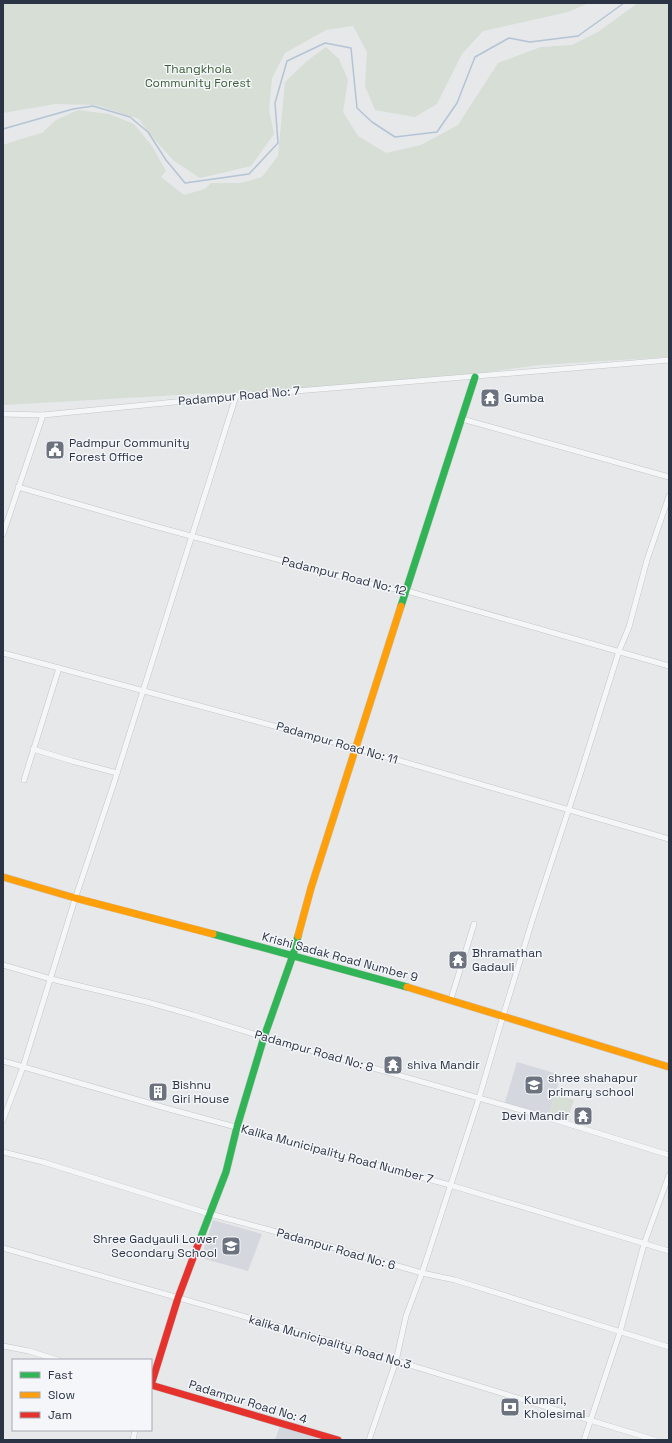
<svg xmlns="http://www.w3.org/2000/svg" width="672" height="1443" viewBox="0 0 672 1443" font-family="'Space Grotesk',sans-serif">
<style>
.built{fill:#d4d7dd}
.green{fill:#d6ded6}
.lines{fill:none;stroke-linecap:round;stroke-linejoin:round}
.stream{stroke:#b4c4d5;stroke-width:1.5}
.street-casing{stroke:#c4c6c8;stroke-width:6}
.fast-casing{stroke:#c4c6c8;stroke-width:8}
.slow-casing{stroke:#c4c6c8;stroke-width:8}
.jam-casing{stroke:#c4c6c8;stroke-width:8}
.street{stroke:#f5f6f7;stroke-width:5}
.fast{stroke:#30b455;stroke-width:7}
.slow{stroke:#ff9f0a;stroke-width:7}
.jam{stroke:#e5322d;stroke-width:7}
.labels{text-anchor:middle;stroke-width:3;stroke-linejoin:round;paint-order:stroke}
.park-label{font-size:12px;fill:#3f6138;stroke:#f4f6f9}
.street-label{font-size:12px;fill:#2b3445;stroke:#f4f6f9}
.poi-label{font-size:12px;fill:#2b3445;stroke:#f4f6f9;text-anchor:start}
</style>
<rect width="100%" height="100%" fill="#e6e8ea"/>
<g class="built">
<path d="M517,1062L561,1075L548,1117L504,1105Z"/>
<path d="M213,1220L262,1234L248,1271L201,1258Z"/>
<path d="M281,1423L318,1435L317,1440H275Z"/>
</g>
<g class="green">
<path d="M3,3H589L568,12L483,31L462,54L437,104L415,117L375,110L365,86L367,52L353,26L326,30L285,53L272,78L269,110L274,134L251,166L200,178L174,161L148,132L139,119L96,105L55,104L3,113Z"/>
<path d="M638,3H669V357L539,365L369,388L197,394L3,405V145L21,139L42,133L56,120L78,110L109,114L134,124L152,146L166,171L161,177L184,195L205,189L211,183H241L262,177L278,156L285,82L307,61L326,47L339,59L348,80L343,112L358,136L386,153L421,145L458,125L498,63L541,47L572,45L598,32Z"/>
<path d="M555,1094L574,1100L566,1123L548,1117Z"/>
</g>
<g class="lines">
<path class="stream" d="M3,129L73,109L93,106L130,117L148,132L166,160L185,183L249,174L278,143L275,103L287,61L325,43L351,48L357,108L372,122L395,137L437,132L457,103L475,57L509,38L530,42L578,36L624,3"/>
<g class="street-casing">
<g id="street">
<path d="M3,414L43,415L236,396L669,360"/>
<path d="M462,419L669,477"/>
<path d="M18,487L154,526L365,583L407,591L669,666"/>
<path d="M3,534L43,415"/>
<path d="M3,653L356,748L669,839"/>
<path d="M33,749L72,761L117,773"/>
<path d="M24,780L59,668"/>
<path d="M3,965L51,979L147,1002L193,1015L264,1037L549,1118L669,1155"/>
<path d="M451,999L474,924"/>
<path d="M3,1061L169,1109L450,1185L669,1251"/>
<path d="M3,1120L23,1067L75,899L113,786L236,396"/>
<path d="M3,1152L43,1162L210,1214L318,1243L422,1273L455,1280L669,1347"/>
<path d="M3,1248L351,1347L655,1440"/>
<path d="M3,1346L29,1351L58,1360"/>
<path d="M133,1440L135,1430"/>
<path d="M369,1440L396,1361L406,1316L422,1273L479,1098L503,1016L533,918L581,772L619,651L629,627L647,560L669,496"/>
<path d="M584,1440L620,1332L644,1244L669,1175"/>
</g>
</g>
<g class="fast-casing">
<g id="fast">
<path d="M401,606L475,377"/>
<path d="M213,934L407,987"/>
<path d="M199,1242L226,1172L237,1127L264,1037L293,955L298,936"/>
</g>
</g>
<g class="slow-casing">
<g id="slow">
<path d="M3,877L75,898L213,934"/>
<path d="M298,936L311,888L401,606"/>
<path d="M407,987L669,1067"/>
</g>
</g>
<g class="jam-casing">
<path id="jam" d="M199,1242L178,1298L151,1385L338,1440"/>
</g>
<use href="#street" class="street"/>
<use href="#fast" class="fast"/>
<use href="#slow" class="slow"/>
<use href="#jam" class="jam"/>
</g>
<defs>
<g id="temple-square" transform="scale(1)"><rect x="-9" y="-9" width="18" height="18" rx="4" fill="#6c737f" stroke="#f4f6f9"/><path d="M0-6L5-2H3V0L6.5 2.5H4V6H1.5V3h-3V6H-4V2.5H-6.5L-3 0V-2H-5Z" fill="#fff"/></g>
<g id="civic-square" transform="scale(1)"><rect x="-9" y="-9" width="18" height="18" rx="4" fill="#6c737f" stroke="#f4f6f9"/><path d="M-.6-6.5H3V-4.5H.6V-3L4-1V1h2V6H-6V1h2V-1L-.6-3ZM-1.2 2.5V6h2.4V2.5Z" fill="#fff"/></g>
<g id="school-square" transform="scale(1)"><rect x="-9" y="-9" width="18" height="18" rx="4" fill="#6c737f" stroke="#f4f6f9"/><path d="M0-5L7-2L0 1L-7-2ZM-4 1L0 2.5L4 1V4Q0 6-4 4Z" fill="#fff"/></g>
<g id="building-square" transform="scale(1)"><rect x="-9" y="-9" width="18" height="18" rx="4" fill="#6c737f" stroke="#f4f6f9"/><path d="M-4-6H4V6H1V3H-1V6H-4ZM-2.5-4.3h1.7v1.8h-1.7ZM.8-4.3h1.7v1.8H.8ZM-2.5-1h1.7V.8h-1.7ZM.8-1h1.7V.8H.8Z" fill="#fff"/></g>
<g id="bank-square" transform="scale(1)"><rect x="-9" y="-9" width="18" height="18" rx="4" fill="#6c737f" stroke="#f4f6f9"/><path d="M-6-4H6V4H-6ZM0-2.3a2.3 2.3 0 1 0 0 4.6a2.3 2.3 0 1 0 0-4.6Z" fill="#fff"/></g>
</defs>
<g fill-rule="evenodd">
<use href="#temple-square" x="490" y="398"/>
<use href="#civic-square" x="55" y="450"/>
<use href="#temple-square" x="458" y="960"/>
<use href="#temple-square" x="393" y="1065"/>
<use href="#school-square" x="534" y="1085"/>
<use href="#building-square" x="158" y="1092"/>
<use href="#temple-square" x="583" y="1116"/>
<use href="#school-square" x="231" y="1246"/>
<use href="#bank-square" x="510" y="1407"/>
</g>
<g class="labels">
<g class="park-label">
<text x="198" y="73">Thangkhola<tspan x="198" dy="14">Community Forest</tspan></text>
</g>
<g class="street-label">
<text transform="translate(239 396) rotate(-5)" y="4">Padampur Road No: 7</text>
<text transform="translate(344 576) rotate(14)" y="4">Padampur Road No: 12</text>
<text transform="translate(337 743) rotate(16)" y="4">Padampur Road No: 11</text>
<text transform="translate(340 957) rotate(15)" y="4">Krishi Sadak Road Number 9</text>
<text transform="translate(314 1051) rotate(16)" y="4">Padampur Road No: 8</text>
<text transform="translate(337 1154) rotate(15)" y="4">Kalika Municipality Road Number 7</text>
<text transform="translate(336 1249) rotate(16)" y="4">Padampur Road No: 6</text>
<text transform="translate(330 1342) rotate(16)" y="4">kalika Municipality Road No.3</text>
<text transform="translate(248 1402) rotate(17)" y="4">Padampur Road No: 4</text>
</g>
<g class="poi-label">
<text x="504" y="402">Gumba</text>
<text x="69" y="447">Padmpur Community<tspan x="69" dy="14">Forest Office</tspan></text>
<text x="472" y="957">Bhramathan<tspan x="472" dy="14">Gadauli</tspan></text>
<text x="407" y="1069">shiva Mandir</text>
<text x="548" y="1082">shree shahapur<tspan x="548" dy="14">primary school</tspan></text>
<text x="172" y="1089">Bishnu<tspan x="172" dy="14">Giri House</tspan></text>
<text x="569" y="1120" text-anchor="end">Devi Mandir</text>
<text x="217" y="1243" text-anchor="end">Shree Gadyauli Lower<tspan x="217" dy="14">Secondary School</tspan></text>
<text x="524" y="1404">Kumari,<tspan x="524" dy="14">Kholesimal</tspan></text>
</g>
</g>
<rect width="672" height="1443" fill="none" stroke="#2b3445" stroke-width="8"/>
<rect x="12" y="1359" width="140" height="72" fill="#f4f6f9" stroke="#a4a8b1"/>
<rect x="20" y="1372" width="20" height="6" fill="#30b455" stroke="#a4a8b1"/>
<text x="48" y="1379" font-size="12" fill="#2b3445">Fast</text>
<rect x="20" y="1392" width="20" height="6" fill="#ff9f0a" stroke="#a4a8b1"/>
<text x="48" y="1399" font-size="12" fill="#2b3445">Slow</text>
<rect x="20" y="1412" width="20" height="6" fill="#e5322d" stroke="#a4a8b1"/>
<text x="48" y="1419" font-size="12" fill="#2b3445">Jam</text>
</svg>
